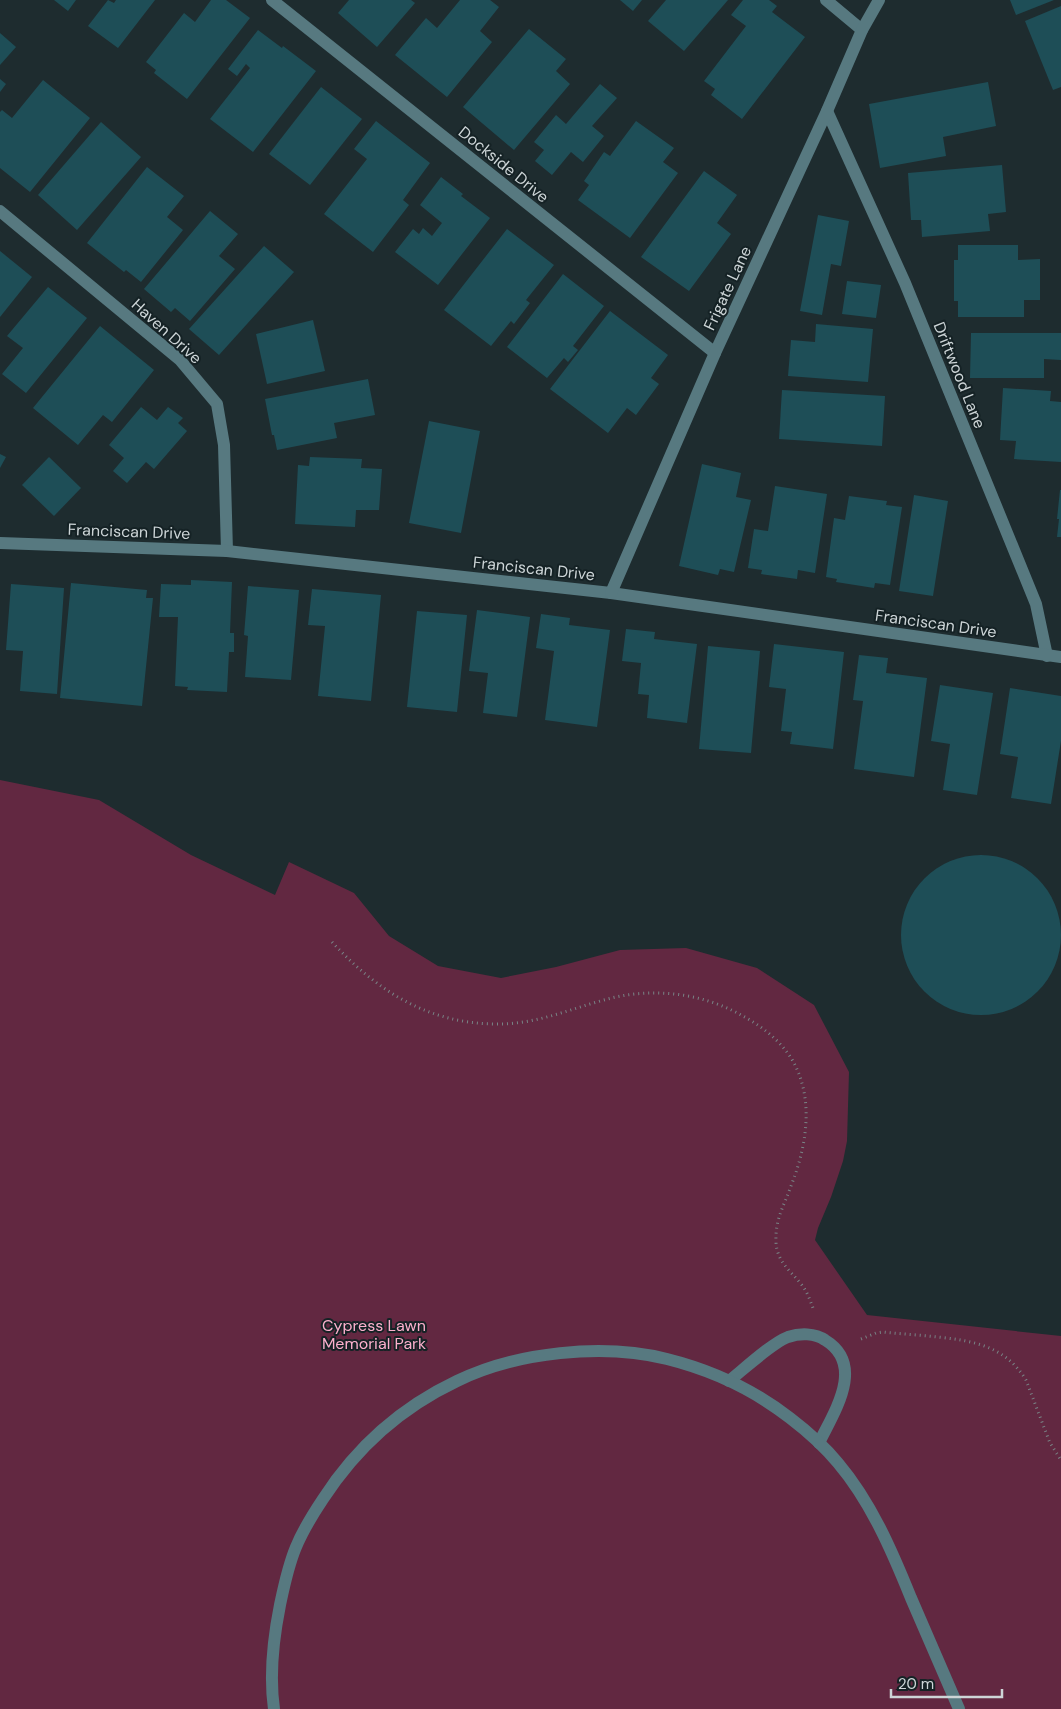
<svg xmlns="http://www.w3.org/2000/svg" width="1061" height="1709" viewBox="0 0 1061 1709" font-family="'DM Sans',sans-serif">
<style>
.green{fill:#622841}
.building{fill:#1e4e57}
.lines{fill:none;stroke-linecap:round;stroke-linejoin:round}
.path{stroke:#798486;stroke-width:3;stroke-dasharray:1 4;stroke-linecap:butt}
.minor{stroke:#577980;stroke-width:12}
.labels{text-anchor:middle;stroke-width:4;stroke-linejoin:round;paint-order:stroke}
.street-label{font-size:16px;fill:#cdd5d7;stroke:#152225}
.park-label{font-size:16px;fill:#fcb0cd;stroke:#152225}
</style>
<rect width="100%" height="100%" fill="#1e2c2f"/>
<path class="green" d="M0,780L99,800L191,855L275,895L289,862L354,893L389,936L438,966L501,978L556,967L620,950L686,948L757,968L814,1005L849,1072L847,1141L843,1161L831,1197L818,1228L815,1240L867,1315L1061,1336V1709H0Z"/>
<g class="building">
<path d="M54,0H76L68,11Z"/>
<path d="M108,0L114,3L116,0H155L118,48L88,26Z"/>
<path d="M211,0H226L250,18L187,99L154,73L156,70L146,62L184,13L195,22Z"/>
<path d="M349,0H411L415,3L377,47L338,13Z"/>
<path d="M460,0H490L499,7L480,31L492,42L447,97L395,55L426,18L437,28Z"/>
<path d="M620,0H642L633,11Z"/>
<path d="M666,0H728L684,51L648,21Z"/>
<path d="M743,0H769L777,6L772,12L805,37L742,119L711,95L715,89L704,81L746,26L731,15Z"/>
<path d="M1010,0H1054L1016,15Z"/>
<path d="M1061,6V87L1053,90L1025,21Z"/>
<path d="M529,29L566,59L556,71L570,84L514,150L463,107Z"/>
<path d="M258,30L282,48L283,46L316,71L253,152L210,119L250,68L246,64L237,76L228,69Z"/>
<path d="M0,33L16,47L0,65Z"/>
<path d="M0,79L6,84L0,92Z"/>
<path d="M43,80L90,118L30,192L0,168V112L2,110L12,118Z"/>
<path d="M988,82L996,126L943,137L946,156L880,168L869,104Z"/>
<path d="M600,84L617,98L592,126L604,136L583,162L571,152L552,175L535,161L544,150L534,142L556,115L566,124Z"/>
<path d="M321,87L362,119L310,185L269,154Z"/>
<path d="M376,121L430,163L403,200L409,205L373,252L324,214L367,159L354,149Z"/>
<path d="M636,121L674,148L663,162L678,173L630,238L578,200L589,185L584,181L604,152L610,156Z"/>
<path d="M101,122L141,157L77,230L38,195Z"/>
<path d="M1002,165L1006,212L988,214L990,231L922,237L921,220H911L908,173Z"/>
<path d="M147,167L184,196L167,217L183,230L141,282L126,270L124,272L87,243Z"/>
<path d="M704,171L737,195L717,223L731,234L689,291L641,257Z"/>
<path d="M441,177L463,194L461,196L490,218L438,285L395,252L413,229L419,234L423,228L432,236L442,223L420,205Z"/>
<path d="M210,211L238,234L219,256L235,269L190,321L175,308L171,312L144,289Z"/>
<path d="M818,215L849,221L841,266L831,264L822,315L800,311Z"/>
<path d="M507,229L554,265L526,300L530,303L514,324L511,321L491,346L444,310Z"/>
<path d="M958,245H1018V260L1040,259V300H1024V317H958V301H954V260H958Z"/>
<path d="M264,246L294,272L219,355L189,329Z"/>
<path d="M0,251L32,277L0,317Z"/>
<path d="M563,274L604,306L573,346L578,350L568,362L564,358L547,378L507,347Z"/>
<path d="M847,281L881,285L876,318L842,314Z"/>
<path d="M48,287L87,318L26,393L2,374L23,348L7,336Z"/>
<path d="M610,311L668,355L651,378L659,384L636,415L627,408L608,433L550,389Z"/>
<path d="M313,320L325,371L267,384L256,334Z"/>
<path d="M816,324L873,329L868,382L788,376L791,340L815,342Z"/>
<path d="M100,326L154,370L112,422L103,415L78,445L33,408Z"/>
<path d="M971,333H1061V360L1044,359V378H970Z"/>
<path d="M368,379L375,415L334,423L337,438L277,450L274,435H272L265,399Z"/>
<path d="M1003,388L1051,391L1050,401L1061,402V462L1014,459L1016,441L1000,440Z"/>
<path d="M782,390L885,396L882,446L779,439Z"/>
<path d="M141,407L157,420L168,407L183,418L178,423L187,431L154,469L146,462L127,483L113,471L124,458L109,445Z"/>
<path d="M429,421L480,431L461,533L409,523Z"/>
<path d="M0,454L6,457L0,468Z"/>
<path d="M49,457L81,488L54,516L22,485Z"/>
<path d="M310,457L362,459L361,468L382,469L379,510H356L355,527L295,524L298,465L309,466Z"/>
<path d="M702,464L741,473L736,497L751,500L734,572L720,569L718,575L679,566Z"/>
<path d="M775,486L827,494L815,573L798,570L797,579L761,574L762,570L748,568L754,529L768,531Z"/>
<path d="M1060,490H1061V537H1057L1059,519H1057Z"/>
<path d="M914,495L948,501L933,596L899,591Z"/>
<path d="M849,496L887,501L886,505L902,507L890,585L875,583L874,588L836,582L837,579L826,577L834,518L845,520Z"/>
<path d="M191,580L232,582L230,633H234V652H229L227,692L187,690L188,687L175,686L178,617H159L161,584L191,585Z"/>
<path d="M71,583L147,590L146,598H153L142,706L60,698Z"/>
<path d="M11,584L64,588L57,694L20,691L23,651L6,650Z"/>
<path d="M248,586L299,590L291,680L245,677L248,636L244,635Z"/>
<path d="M312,589L381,595L371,701L318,696L325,626L308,625Z"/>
<path d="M477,610L530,617L517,717L483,713L488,673L469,671Z"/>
<path d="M417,611L467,615L457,712L407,707Z"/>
<path d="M541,614L570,618L569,625L610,630L597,727L545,720L554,651L536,648Z"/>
<path d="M626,629L655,632L654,639L697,644L687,723L647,718L649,695L638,694L641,663L622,661Z"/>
<path d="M774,644L844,652L833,749L790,744L792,732L781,731L786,689L769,687Z"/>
<path d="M708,646L760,651L751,753L699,749Z"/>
<path d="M859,655L888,658L886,673L927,678L914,777L854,769L863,701L853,700Z"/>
<path d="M940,685L993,693L977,795L943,790L950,744L931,741Z"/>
<path d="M1010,688L1061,696V741L1051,804L1011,798L1018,757L1000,754Z"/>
<circle cx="981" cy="935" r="80"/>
</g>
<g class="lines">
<g class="path">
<path d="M332,942C376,990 427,1023 494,1024C534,1025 567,1010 604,1000C649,987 700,992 741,1015C762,1026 784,1043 795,1065C814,1103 806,1148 791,1186C784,1206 775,1219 776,1242C777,1262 790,1270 801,1284C807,1291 810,1300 813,1308"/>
<path d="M861,1339L876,1333L883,1332C901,1334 920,1335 938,1337C974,1341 1005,1346 1026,1380L1050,1443L1061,1460"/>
</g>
<g class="minor">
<path d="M272,0L715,353"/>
<path d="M826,0L862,30"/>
<path d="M827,111L905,283L1036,604L1047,656"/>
<path d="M0,211L180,360L217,404L224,445L227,551"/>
<path d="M0,543L227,551L611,593L1061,657"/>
<path d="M611,593L715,353L827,111L862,30L879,0"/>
<path d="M729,1381C744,1369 772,1343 788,1337C800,1333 815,1333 825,1340C866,1365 834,1412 819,1443"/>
<path d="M274,1709C269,1674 273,1640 280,1605C284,1586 288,1566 296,1547C303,1530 313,1514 323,1499C356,1448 402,1407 457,1381C516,1352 603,1343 667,1359C711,1370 754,1390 790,1418C807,1431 824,1446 838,1463C871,1502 892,1551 911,1598C927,1635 943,1672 959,1709"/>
</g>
</g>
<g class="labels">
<g class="street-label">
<text transform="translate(504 164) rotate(39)" y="6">Dockside Drive</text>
<text transform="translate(727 288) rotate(-65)" y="6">Frigate Lane</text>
<text transform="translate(167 331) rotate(42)" y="6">Haven Drive</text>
<text transform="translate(960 375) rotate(68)" y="6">Driftwood Lane</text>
<text transform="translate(129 531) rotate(2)" y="6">Franciscan Drive</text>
<text transform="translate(534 568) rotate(6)" y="6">Franciscan Drive</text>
<text transform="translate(936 623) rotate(8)" y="6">Franciscan Drive</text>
</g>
<g class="park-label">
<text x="374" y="1331">Cypress Lawn<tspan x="374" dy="18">Memorial Park</tspan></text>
</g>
</g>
<path d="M891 1689v8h111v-8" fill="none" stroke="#cdd5d7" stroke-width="2.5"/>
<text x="898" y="1689" font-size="15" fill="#cdd5d7" stroke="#152225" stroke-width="4" paint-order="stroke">20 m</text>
</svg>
